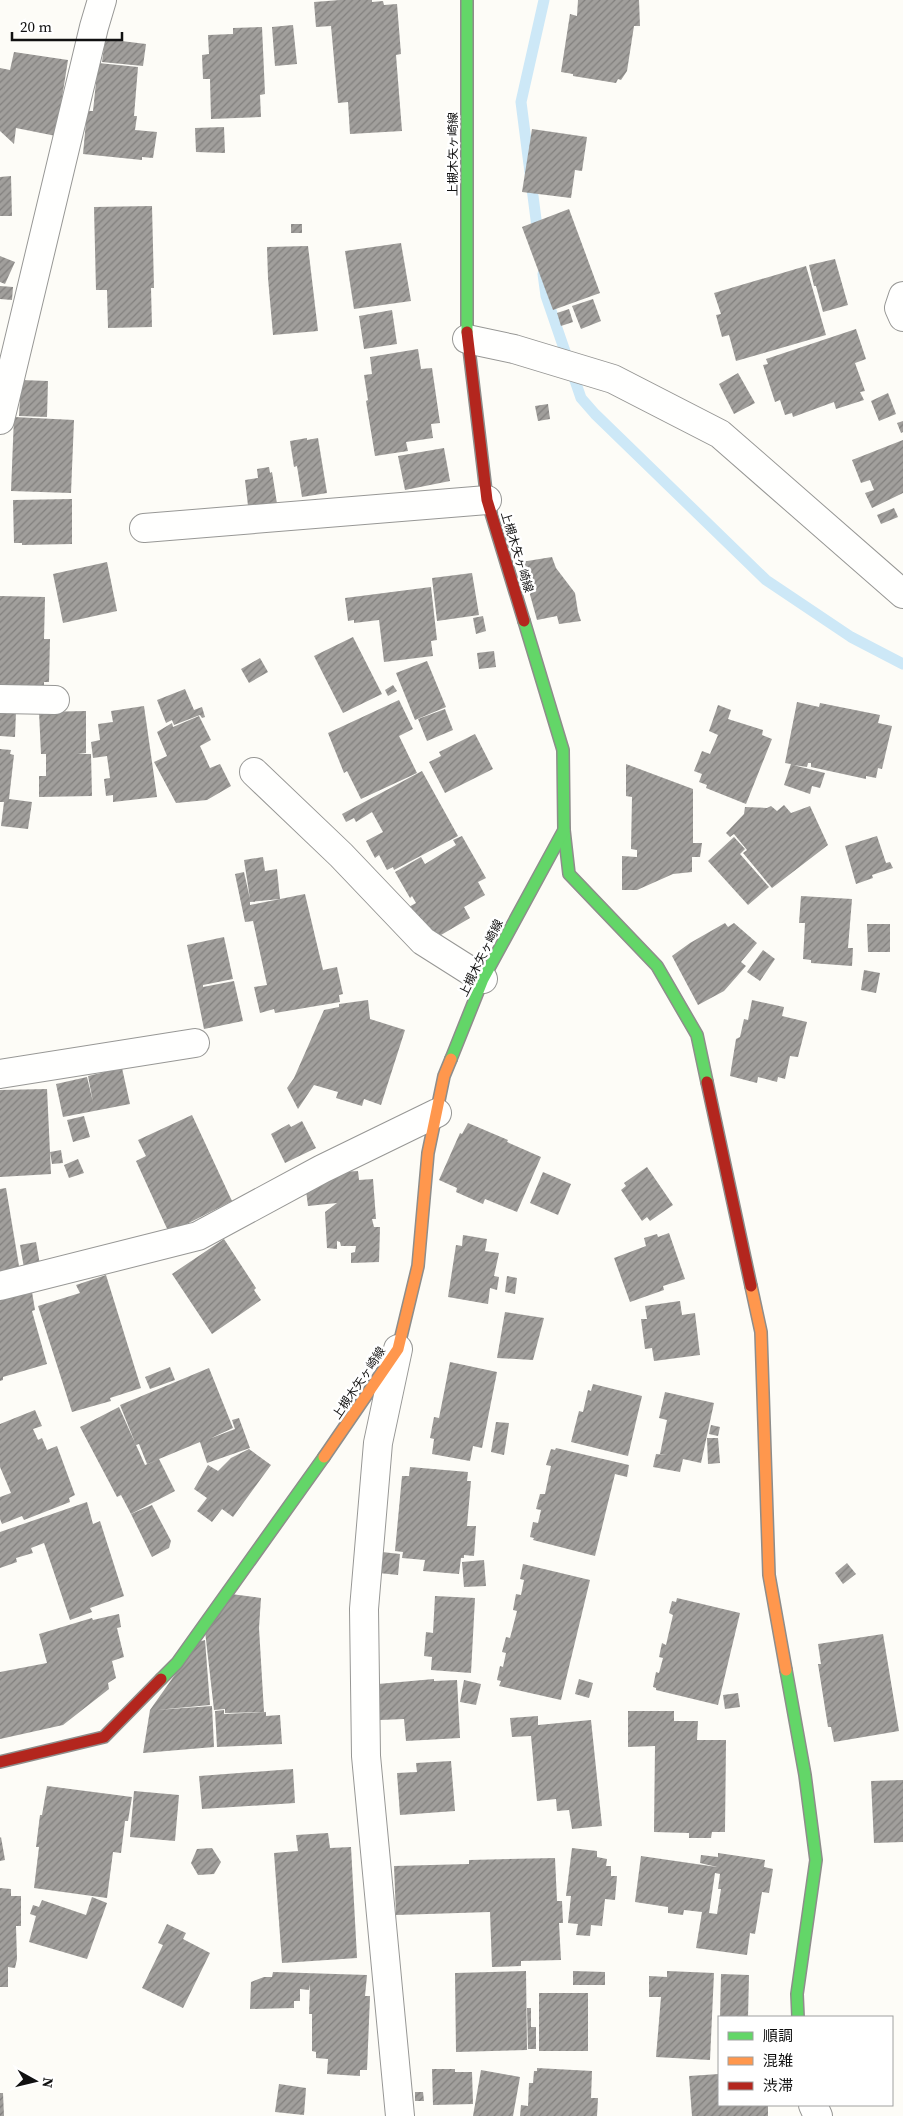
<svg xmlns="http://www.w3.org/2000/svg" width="903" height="2116" viewBox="0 0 903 2116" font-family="'Source Serif 4','Noto Sans JP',serif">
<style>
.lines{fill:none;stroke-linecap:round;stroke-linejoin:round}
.stream{stroke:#cde8f7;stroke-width:11}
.building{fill:url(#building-hatch);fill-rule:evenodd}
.street-casing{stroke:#979795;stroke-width:30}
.fast-casing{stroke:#8e8d8b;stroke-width:14}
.slow-casing{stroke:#8e8d8b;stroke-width:14}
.jam-casing{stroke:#8e8d8b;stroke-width:14}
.street{stroke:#fffffe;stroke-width:28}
.fast{stroke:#63d668;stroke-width:11}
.slow{stroke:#ff974d;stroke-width:11}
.jam{stroke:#b3261e;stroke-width:11}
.labels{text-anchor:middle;stroke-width:5;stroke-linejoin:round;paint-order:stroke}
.street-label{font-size:12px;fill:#111;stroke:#fff}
</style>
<defs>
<pattern id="building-hatch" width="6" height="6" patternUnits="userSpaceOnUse" patternTransform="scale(1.25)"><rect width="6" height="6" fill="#a19f9c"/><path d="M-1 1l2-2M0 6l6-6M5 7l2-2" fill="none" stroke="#82807e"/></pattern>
</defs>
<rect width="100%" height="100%" fill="#fdfcf7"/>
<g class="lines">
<g class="stream">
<path d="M538,235L521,102L544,0"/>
<path d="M543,274L546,296L581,398L595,414L766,580L851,637L903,664"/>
</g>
</g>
<g class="building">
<path d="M340,0H372V2L383,1L384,5L397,4L401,54L396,55L402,131L350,134L348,102L338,103L331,26L316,27L314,2Z"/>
<path d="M578,0H639L640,26H634L627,71L621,80L618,79L616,83L573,76V74L561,72L570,14L577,16Z"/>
<path d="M293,25L297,64L275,66L272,27Z"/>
<path d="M262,27L265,94L260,95L261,117L211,119L210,79H203L202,55L209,54L208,35L233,34V28Z"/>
<path d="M105,39L146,44L143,66L102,62Z"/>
<path d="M14,52L68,60L56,136L16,128L14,144L0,131V68L10,70Z"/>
<path d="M98,63L138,67L134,116H137L135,130L157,132L153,158L142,157V160L132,159L83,154L87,111H93Z"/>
<path d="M224,127L225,153L196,152L195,128Z"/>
<path d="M532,129L587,137L582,171L575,170L571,198L522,192Z"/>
<path d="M11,176L12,216H0V177Z"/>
<path d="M152,206L154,288H151L152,327L108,328L107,290H96L94,207Z"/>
<path d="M569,209L600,293L553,310L522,227Z"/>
<rect x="291" y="224" width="11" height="9"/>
<path d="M401,243L411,301L354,309L345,251Z"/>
<path d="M308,246L318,331L273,335L268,278L267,247Z"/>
<path d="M0,256L15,262L5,284L0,282Z"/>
<path d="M835,259L848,305L823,312L816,286H814L809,265Z"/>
<path d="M806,266L826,335L736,361L729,335L722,337L716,315L721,314L714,293Z"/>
<path d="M0,286L13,287L12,300L0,299Z"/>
<path d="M593,299L601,321L581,329L572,306Z"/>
<path d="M569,309L573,322L561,326L557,313Z"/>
<path d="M392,310L397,344L364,349L359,316Z"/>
<path d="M856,329L866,359L855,363L865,391L860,392L864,400L836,409L834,402L793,417L792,413L785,415L780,400L775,402L763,365L768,364L766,359Z"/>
<path d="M418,349L421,369L432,368L440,423L431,424L433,438L406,442L408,451L375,456L366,401L368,400L364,375L372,374L370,357Z"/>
<path d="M738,373L755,403L734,414L719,384Z"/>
<path d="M21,380L48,381L47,417L19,416Z"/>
<path d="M888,393L896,414L879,421L871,401Z"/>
<path d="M548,404L550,419L538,421L535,406Z"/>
<path d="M14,417L74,420L71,493L11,491Z"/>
<path d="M903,421V432L901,433L897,423Z"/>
<path d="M307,438V440L318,438L327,493L302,497L297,466L294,467L290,441Z"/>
<path d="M903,440V493L872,508L865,493L874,490L870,480L861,483L852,460Z"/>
<path d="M444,448L450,481L405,490L398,456Z"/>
<path d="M269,467L270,473L272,472L278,510L249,514L245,480L258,478L257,469Z"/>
<path d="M72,499V544L22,545V543H14L13,500Z"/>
<path d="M894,508L898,517L881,524L877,515Z"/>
<path d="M552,557L556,568L575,593L578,612L581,621L559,624L557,616L537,620L521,562Z"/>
<path d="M107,562L117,611L63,623L53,574Z"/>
<path d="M472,573L479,615L437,621L432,578Z"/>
<path d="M431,587L437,640L431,641L433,656L384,662L379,620L354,623V620L348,621L345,598Z"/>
<path d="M0,596L45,597L44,639H50L49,682H44V690L0,689Z"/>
<path d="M483,616L486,631L476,634L473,618Z"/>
<path d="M353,637L382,694L343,713L314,656Z"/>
<path d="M494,651L496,667L479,669L477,653Z"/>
<path d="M260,658L268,672L249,683L241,669Z"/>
<path d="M427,661L446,707L415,720L396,673Z"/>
<path d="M393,685L397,691L388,696L385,690Z"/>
<path d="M185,689L194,710L202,707L205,717L202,718L200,715L174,725L172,720L166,723L157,700Z"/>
<path d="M399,700L413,729L399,736L417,773L361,799L347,771L344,773L328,733Z"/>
<path d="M797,702L819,707L820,703L880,715L878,723L892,726L882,769L878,768L876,778L866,776V779L811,767V763H808L807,767L793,765L825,773L820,788L812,786L810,794L784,785L791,764L785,763Z"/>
<path d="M718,705L731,710L728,719L763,730L762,735L772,739L746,804L706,788L707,785L699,782L702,774L694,771L702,751L710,754L718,735L709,731Z"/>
<path d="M144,706L157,797L113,802V795L106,796L104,779L110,778L107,756L93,758L91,742L100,740L98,724L113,722L111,711Z"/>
<path d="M445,709L453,730L427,741L418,719Z"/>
<path d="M0,711H16L15,737L0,736Z"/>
<path d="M86,711V753L77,754H91L92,796L39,797V776H46V754H41L39,712Z"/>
<path d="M199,716L211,740L200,746L210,768L220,764L231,786L207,800L176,803L154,762L167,756L157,732L172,723L173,727Z"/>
<path d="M475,734L493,769L445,793L429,762L441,756L439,752Z"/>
<path d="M0,749L11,750L10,754L14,755L9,799L32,802L28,829L1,826L4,802H0Z"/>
<path d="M626,764L693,789V843H702L700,857H692V872L673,874L637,890H622V856L637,857V850L631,849L632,797L626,796Z"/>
<path d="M422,771L458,836L394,870L393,867L387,870L379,855L375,858L366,841L383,832L372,812L356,822L354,818L346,822L342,814Z"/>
<path d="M784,805L791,813L810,806L828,845L772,888L743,853L747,850L734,834L730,837L726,833L744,814L745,807L767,808L771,806L777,811Z"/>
<path d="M462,836L486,878L478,882L485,895L464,907L470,918L429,942L407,908L416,903L412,896L410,898L395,872L421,857L425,864L456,845L453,840Z"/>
<path d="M877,836L886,863L890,862L893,868L872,875L873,878L856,884L845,846Z"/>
<path d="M734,837L745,849L740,854L769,887L748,905L708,861Z"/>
<path d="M263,857L265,871L277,869L280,899L250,902V905L305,894L323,970L337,967L343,994L339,995L340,1002L275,1013L274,1009L260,1013L254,987L267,985L253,921L245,922L235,874L244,872L250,899L244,860Z"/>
<path d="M801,896L852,899L848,948H853L852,966L811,963V960L803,959L805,923H799Z"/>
<path d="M725,923L728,927L734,923L757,943L741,962L746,966L724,991L698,1005L672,956L690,943Z"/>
<path d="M867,924H890V952H868Z"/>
<path d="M224,937L233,979L203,985V987L234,981L243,1021L204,1029L187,945Z"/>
<path d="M763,950L775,959L760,981L747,972Z"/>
<path d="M864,970L880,973L876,993L861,990Z"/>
<path d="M368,1000L370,1019L405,1030L381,1105L364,1099L362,1106L336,1098L338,1092L314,1085L298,1109L287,1088L294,1078L324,1010L339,1007V1004Z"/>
<path d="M752,1000L784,1007L782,1016L807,1022L798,1057L790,1056L785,1079L778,1077L777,1082L758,1077L757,1083L730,1076L736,1039L740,1037L744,1019L748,1020Z"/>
<path d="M122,1068L130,1104L63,1117L56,1084L87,1077L93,1102L88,1076Z"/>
<path d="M47,1089L51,1174L0,1177V1090Z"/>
<path d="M192,1115L232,1201L169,1233L136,1161L146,1156L138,1140Z"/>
<path d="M84,1116L90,1137L73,1142L67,1120Z"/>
<path d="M302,1121L316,1148L285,1163L271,1134L289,1124L291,1127Z"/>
<path d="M468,1123L508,1140L507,1142L541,1157L517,1212L485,1199L483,1204L456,1192L457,1188L439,1180L460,1133L462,1134Z"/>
<path d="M61,1150L63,1163L52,1164L50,1152Z"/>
<path d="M78,1159L84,1173L69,1178L64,1165Z"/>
<path d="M647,1167L673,1205L650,1221L647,1217L642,1221L621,1190L626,1186L624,1183Z"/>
<path d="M358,1171L359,1180L373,1179L376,1219H372L374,1227H380L379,1262L351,1263V1253L355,1252L356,1246H341L340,1242L337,1241V1249L327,1248L325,1212L337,1203L308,1206L305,1183L341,1172Z"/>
<path d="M543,1172L571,1184L558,1215L530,1203Z"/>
<path d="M6,1188L20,1272L0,1275V1189Z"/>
<path d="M669,1233L685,1279L663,1286L664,1290L630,1302L614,1258L646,1246L644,1238L657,1234L658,1237Z"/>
<path d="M463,1235L487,1239L485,1251L499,1253L494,1276L499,1277L497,1290L490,1288L488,1304L448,1297L456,1245L462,1246Z"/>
<path d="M224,1239L256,1288L254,1290L261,1300L212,1334L172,1274Z"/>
<path d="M36,1242L40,1265L24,1268L20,1245Z"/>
<path d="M106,1275L141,1388L110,1398L111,1401L72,1412L38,1306L80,1293L76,1285Z"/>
<path d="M507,1276L517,1278L515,1294L505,1292Z"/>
<path d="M32,1292L35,1310L32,1311L47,1364L3,1377V1380L0,1381V1299Z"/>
<path d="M680,1301L682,1315L695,1313L700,1355L654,1361L652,1348L645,1349L641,1319H647L645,1306Z"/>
<path d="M505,1312L544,1318L533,1360L497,1358Z"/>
<path d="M450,1362L497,1372L482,1448L473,1446L470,1461L432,1454L434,1439L430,1438L434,1417L439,1418Z"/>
<path d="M170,1367L175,1380L150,1389L145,1377Z"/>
<path d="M209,1368L233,1428L209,1439L235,1429L232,1420L239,1418L250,1448L207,1463L200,1442L159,1459L175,1491L131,1514L121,1495L117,1497L80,1427L119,1407L145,1465L158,1460L147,1464L139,1444L136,1445L120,1405Z"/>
<path d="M593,1384L642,1396L628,1456L571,1442L579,1411L583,1412L588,1390L591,1391Z"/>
<path d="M665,1392L714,1403L701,1463L683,1459L680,1472L653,1467L656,1454L667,1455L660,1454L667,1420L659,1418Z"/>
<path d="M35,1410L42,1426L33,1429L38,1440L42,1438L47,1450L57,1446L75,1495L69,1498L70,1502L24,1520L22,1516L2,1524L0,1519V1497L11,1493L0,1467V1424Z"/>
<path d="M496,1422L509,1423L504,1455L491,1452Z"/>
<path d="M711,1425L720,1427L718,1436L709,1434Z"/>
<path d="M707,1438H718L720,1463L708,1464Z"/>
<path d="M556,1448L629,1465L627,1477L615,1474L595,1556L533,1540L534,1538L530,1537L533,1522L538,1523L541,1510L536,1509L540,1494H545L551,1466L546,1465L551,1449L555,1450Z"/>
<path d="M249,1449L271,1465L233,1517L222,1509L212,1522L197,1511L207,1498L194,1489L208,1465L218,1471L231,1458Z"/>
<path d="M410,1467L468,1472L467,1481H471L467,1526H476L474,1556L464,1555V1558H461L459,1574L423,1571L425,1560L402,1558L403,1552L395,1551L402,1476H409Z"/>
<path d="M87,1502L93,1524L100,1521L124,1596L90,1608L92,1612L70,1620L44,1543L31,1548L33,1553L16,1558L17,1562L0,1568V1532Z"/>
<path d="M152,1505L171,1541L169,1548L152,1557L131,1514Z"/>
<path d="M382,1552L400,1554L398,1575L379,1573Z"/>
<path d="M484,1560L486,1586L464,1587L462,1562Z"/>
<path d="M847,1563L856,1574L843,1584L835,1573Z"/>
<path d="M523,1564L590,1580L561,1700L499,1686L501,1681L497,1680L500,1666L503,1667L506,1653L502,1652L506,1637L510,1638L517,1611L513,1610L516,1594L521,1595L524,1580L520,1579Z"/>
<path d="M231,1594L261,1598L259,1628L264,1712L225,1713V1709L214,1710L205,1631Z"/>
<path d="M435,1596L475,1598L471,1673L431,1670L432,1657L424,1656L426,1632L433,1633Z"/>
<path d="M677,1598L740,1613L718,1705L656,1690V1688L653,1687L656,1672L659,1673L663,1658L659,1657L662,1643L666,1645L673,1615L669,1613L672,1601L676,1602Z"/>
<path d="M119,1614L121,1627L117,1628L124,1657L112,1661L116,1678L108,1683L109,1689L63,1725L0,1739V1672L47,1663L39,1634L92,1618L93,1620Z"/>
<path d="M883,1634L899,1731L834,1742L831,1727H828L818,1664H821L818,1644Z"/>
<path d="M205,1640L210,1705L156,1710L212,1706L214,1747L143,1753L150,1710L198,1642Z"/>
<path d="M434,1679V1681L457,1680L460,1738L406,1741L404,1719L380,1720L378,1684Z"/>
<path d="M579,1679L593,1683L589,1698L575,1694Z"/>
<path d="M464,1680L481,1684L476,1705L460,1702Z"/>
<path d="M738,1693L740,1707L725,1709L723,1695Z"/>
<path d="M224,1710V1714L266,1712V1716L280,1715L282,1744L217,1747L215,1711Z"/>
<path d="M628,1711H674V1721H698L697,1740H726L725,1832H712L711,1838H689V1833L654,1832L655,1746L628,1747Z"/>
<path d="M538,1716V1725L591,1720L602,1826L572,1829L569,1810L557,1811L556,1799L537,1801L531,1736L512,1737L510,1718Z"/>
<path d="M451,1761L455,1811L400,1815L397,1773L417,1772L416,1763Z"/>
<path d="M293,1769L295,1803L202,1809L199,1776Z"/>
<path d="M903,1780V1842L874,1843L871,1781Z"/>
<path d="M47,1786L132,1797L128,1821H125L121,1853L113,1852L107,1898L34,1888L39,1847H36L40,1815H42Z"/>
<path d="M134,1791L179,1795L175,1841L130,1837Z"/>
<path d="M328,1833L330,1848L351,1847L357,1958L282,1963L274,1853L298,1851L296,1835Z"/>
<path d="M1,1837L5,1860L0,1861V1838Z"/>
<path d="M212,1848L221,1862L214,1874L198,1875L191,1863L197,1849Z"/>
<path d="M572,1848L597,1851V1857L607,1859L606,1866H611V1876H617L615,1900L605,1899L602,1926L591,1925L590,1936L576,1935L578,1924L568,1923L571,1896H566Z"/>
<path d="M718,1853L765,1860L764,1867L773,1869L769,1893L762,1892L755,1934L750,1933L747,1955L696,1948L702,1912L684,1910L683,1915L668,1913V1907L635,1902L641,1856L717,1867L700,1863L701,1855L718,1857ZM715,1873L720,1874L718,1889H721L717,1914L709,1913Z"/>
<path d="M555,1858L557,1901H562L563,1923H559L561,1960L521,1961V1966L492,1967L490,1912L396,1915L394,1866L469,1864V1860Z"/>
<path d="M0,1888L11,1889V1896H21V1926H16L17,1959L15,1968L8,1967V1987H0Z"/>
<path d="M92,1897L107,1903L87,1959L29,1942L36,1916L30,1914L33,1905L39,1907L42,1900L86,1915Z"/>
<path d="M167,1924L186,1933L183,1939L210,1953L183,2008L142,1988L163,1945L158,1943Z"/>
<path d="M526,1971L527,2050L456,2052L455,1973Z"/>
<path d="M573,1971L605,1972V1985H573Z"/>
<path d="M667,1971L714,1973L710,2060L656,2057L661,1997H649V1976L667,1977Z"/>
<path d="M273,1972L367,1975L365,1996H370L367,2070H360V2076L327,2074L328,2059L316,2058V2052L312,2051V2014H309L310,1984L309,1990L300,1989V2001H294V2008L250,2009L251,1982L264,1977H272Z"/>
<path d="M721,1974L749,1975L748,2017H720Z"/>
<rect x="539" y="1993" width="49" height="58"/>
<path d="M527,2008H531V2027H536V2049H528Z"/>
<path d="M537,2068L592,2071L591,2098H598L597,2116H520L521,2105L528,2106L529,2083H533L534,2071H537Z"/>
<path d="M432,2069H455V2072H472L473,2104L433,2105Z"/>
<path d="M481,2070L520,2077L513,2116H473Z"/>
<path d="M719,2074V2105H768V2116H692L689,2076Z"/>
<path d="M279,2084L306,2088L304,2115L275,2112Z"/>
<path d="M415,2092H423L424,2101H415Z"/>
<path d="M0,2093H3L4,2116H0Z"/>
</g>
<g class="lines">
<g class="street-casing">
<g id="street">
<path d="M903,296L899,308L903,317"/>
<path d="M467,339L514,349L613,379L720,434L903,594"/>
<path d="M0,420L94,27L102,0"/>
<path d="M144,528L487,500"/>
<path d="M0,699L55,700"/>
<path d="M254,772L341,855L423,941L483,979"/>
<path d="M0,1074L195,1043"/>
<path d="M0,1286L198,1236L322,1169L437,1113"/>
<path d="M398,1349L378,1443L364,1609L366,1756L400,2116"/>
<path d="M813,2105L818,2116"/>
</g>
</g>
<g class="fast-casing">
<g id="fast">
<path d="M467,0V332"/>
<path d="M564,830L569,874L657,966L697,1035L707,1082"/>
<path d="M451,1059L483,979L564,830L563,750L524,621"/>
<path d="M786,1670L805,1775L816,1860L797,1994L798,2017"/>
<path d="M161,1679L177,1663L324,1457"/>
</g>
</g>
<g class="slow-casing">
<g id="slow">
<path d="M751,1286L761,1332L769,1575L786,1670"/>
<path d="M324,1457L398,1349L418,1266L428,1153L444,1076L451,1059"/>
</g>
</g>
<g class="jam-casing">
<g id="jam">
<path d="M467,332L487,500L524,621"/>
<path d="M707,1082L751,1286"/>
<path d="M0,1762L104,1737L161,1679"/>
</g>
</g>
<use href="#street" class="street"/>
<use href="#fast" class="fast"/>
<use href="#slow" class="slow"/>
<use href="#jam" class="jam"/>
</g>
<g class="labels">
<g class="street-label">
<text transform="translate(453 154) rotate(-90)" y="4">上槻木矢ヶ崎線</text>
<text transform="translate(517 552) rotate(73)" y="4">上槻木矢ヶ崎線</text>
<text transform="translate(481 958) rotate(-64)" y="4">上槻木矢ヶ崎線</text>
<text transform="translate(359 1383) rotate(-56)" y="4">上槻木矢ヶ崎線</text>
</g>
</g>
<rect x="718" y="2016" width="175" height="90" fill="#ffffff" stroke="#a0a0a0"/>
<rect x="728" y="2032" width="25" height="8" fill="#63d668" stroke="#a0a0a0"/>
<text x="763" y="2041" font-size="15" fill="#111111">順調</text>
<rect x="728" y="2057" width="25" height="8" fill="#ff974d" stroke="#a0a0a0"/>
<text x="763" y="2066" font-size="15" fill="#111111">混雑</text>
<rect x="728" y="2082" width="25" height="8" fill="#b3261e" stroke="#a0a0a0"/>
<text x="763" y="2091" font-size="15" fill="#111111">渋滞</text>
<g transform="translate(35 2081) rotate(98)" stroke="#ffffff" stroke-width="4" paint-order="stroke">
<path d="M0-4L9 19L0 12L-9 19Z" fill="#111111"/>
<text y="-8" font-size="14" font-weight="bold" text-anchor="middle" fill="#111111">N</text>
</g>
<path d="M12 32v8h110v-8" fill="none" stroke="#111111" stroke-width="2.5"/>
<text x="20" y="32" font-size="15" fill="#111111" stroke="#ffffff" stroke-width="4" paint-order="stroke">20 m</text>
</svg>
